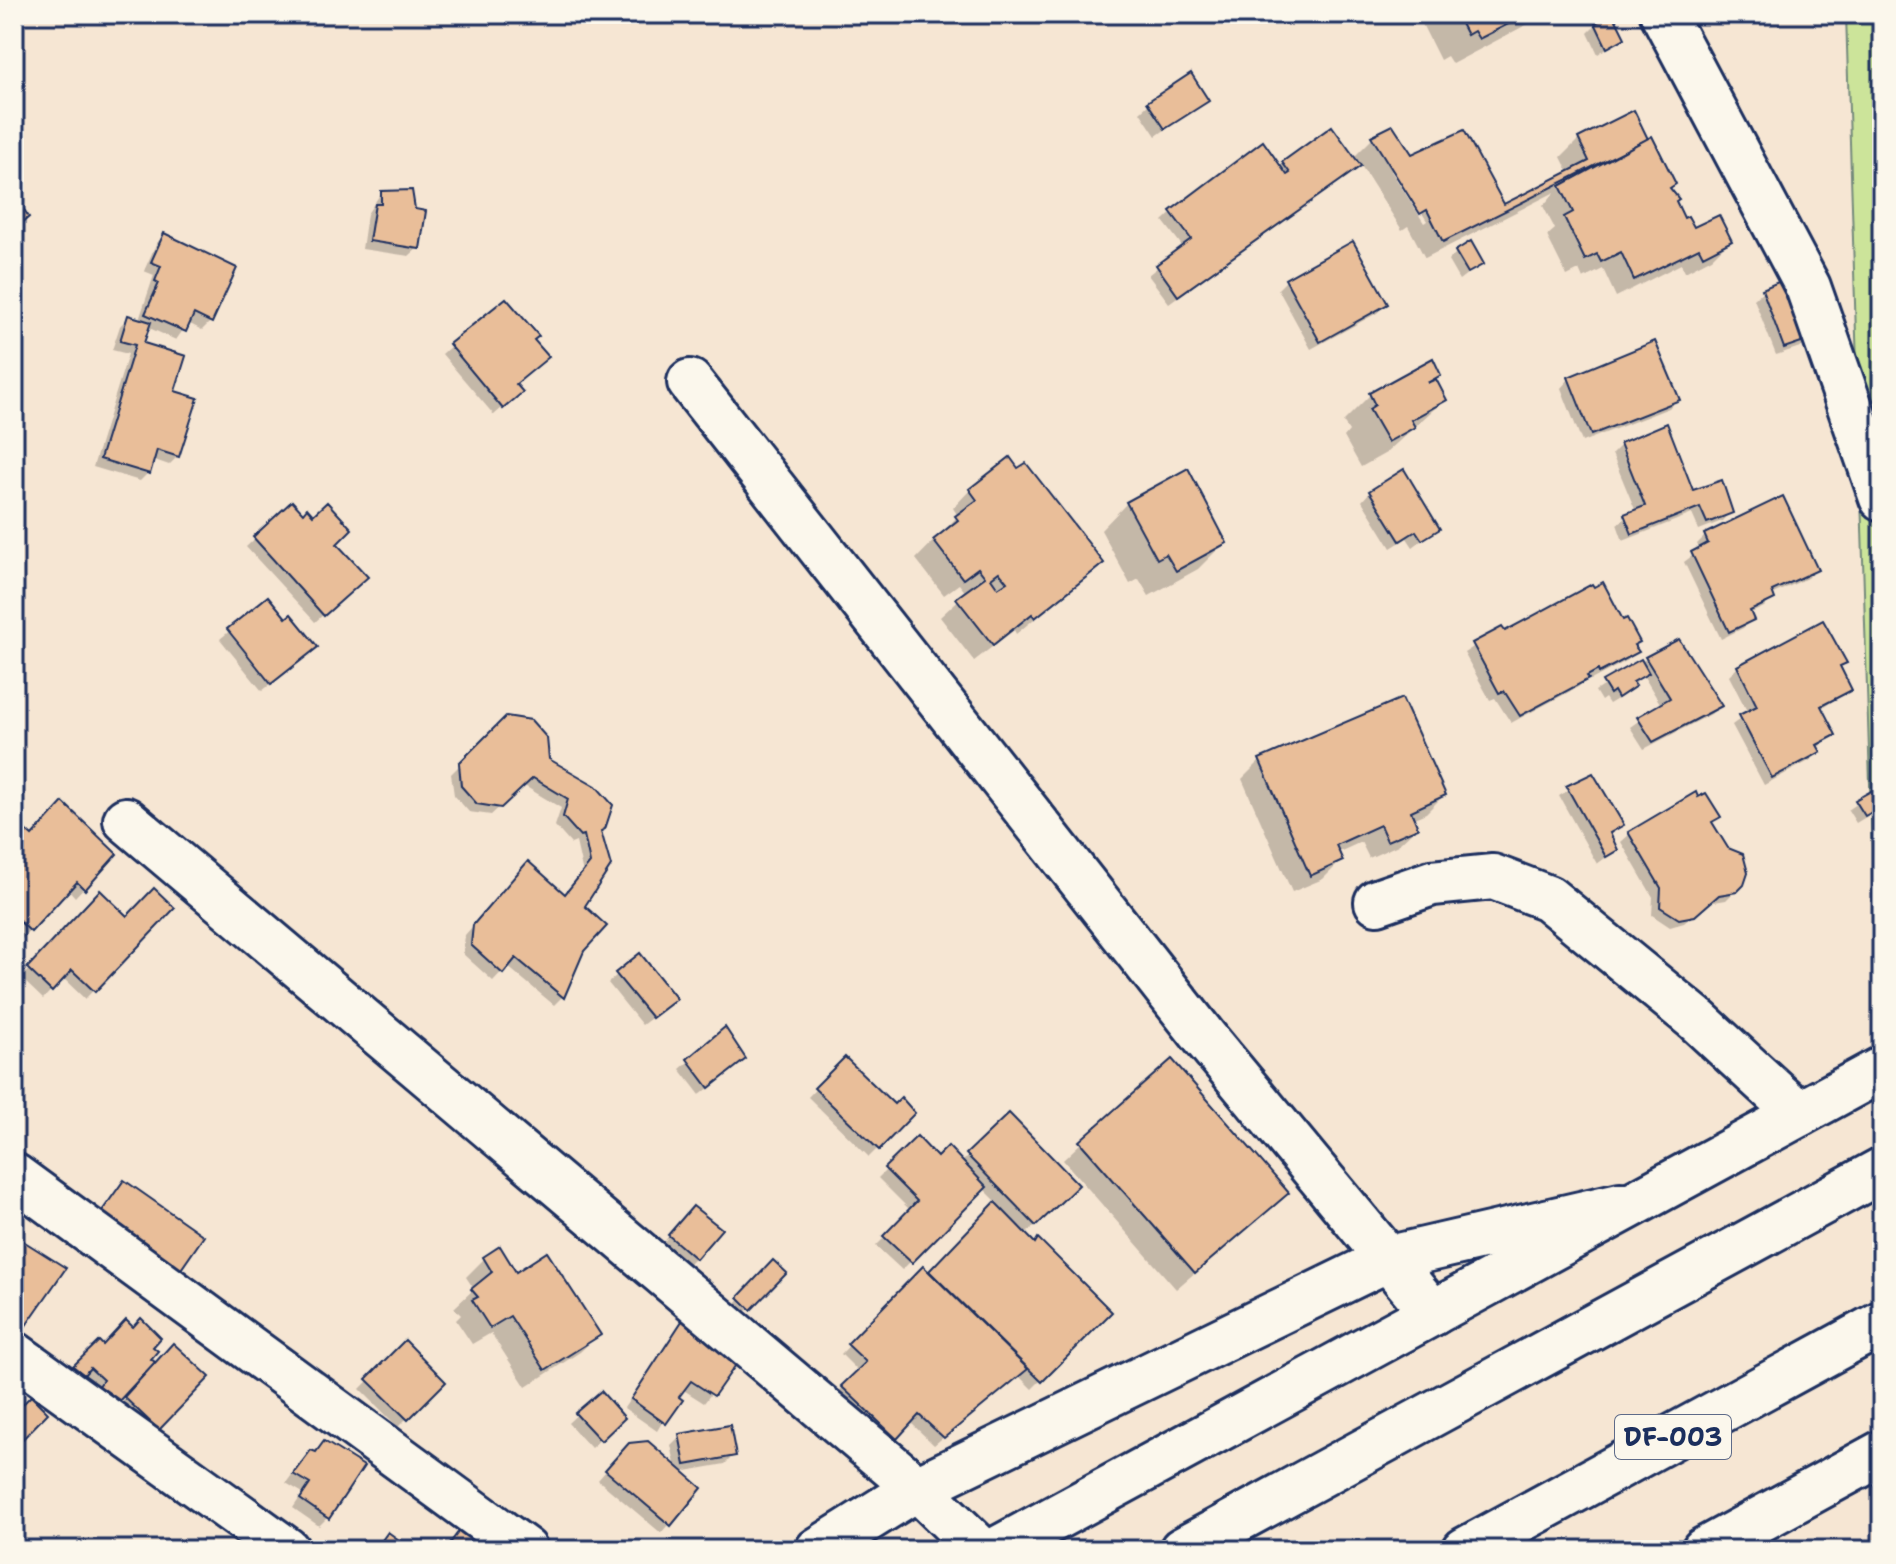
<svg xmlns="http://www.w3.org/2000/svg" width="1896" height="1564" viewBox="0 0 1896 1564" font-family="'Shantell Sans',sans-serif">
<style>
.green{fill:#cce49a;stroke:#748a7c;stroke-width:2}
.shadow{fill:#0003;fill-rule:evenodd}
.building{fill:#e9be99;stroke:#1b2f5e;stroke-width:2;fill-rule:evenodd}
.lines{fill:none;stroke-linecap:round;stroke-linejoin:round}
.minor-casing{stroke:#1b2f5e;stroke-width:50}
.major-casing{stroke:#1b2f5e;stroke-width:50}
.highway-casing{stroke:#1b2f5e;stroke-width:50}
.minor{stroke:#fbf7ec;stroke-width:44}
.major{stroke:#fbf7ec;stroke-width:44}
.highway{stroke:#fbf7ec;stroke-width:44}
.labels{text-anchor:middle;stroke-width:6;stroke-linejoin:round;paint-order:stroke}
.shield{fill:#fbf7ec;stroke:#5e6b89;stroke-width:2}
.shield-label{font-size:26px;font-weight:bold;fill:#1b2f5e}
</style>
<rect width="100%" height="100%" fill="#f6e6d3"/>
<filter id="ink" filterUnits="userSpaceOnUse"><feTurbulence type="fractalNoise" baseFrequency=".0125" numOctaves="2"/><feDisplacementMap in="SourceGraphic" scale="16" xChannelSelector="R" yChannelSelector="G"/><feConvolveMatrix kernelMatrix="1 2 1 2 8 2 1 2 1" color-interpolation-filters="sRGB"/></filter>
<g filter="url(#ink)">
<path class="green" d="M1846,14H1882V1169Z"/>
<g class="shadow">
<path d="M1417,14H1547L1452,64L1447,56L1440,60Z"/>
<path d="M1596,25L1623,37L1598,54L1588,33Z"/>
<path d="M1207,101L1156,136L1140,112L1149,104Z"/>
<path d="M1633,113L1683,220L1693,230L1730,240L1712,258L1685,272L1681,264L1616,297L1603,269L1583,279L1579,270L1567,276L1547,236L1555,229L1543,206L1555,192L1425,258L1408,226L1402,230L1360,164L1169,303L1148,275L1183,247L1163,221L1175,210L1283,164L1353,158L1373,138L1503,206L1569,173L1561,157L1579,139ZM1391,171H1396L1427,221L1424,223Z"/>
<path d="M381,193L418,248L409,256L362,249L367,214Z"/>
<path d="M164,235L211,321L202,330L188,323L176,340L147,327L142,344L173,392L178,456L169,465L152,459L148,473L140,481L93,467L128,354L112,350L120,326L128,317L139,320L154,275L144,271L156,244Z"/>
<path d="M1456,253L1481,263L1459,280L1448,261Z"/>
<path d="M1287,280L1385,304L1377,313L1311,349L1278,289Z"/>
<path d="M1763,291L1809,344L1776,355L1754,299Z"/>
<path d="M532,340L511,400L494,415L442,354L451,346Z"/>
<path d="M1432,361L1439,374L1434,379L1445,399L1386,453L1361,467L1344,437L1349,431L1343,422L1370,395Z"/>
<path d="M1569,379L1677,399L1669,408L1582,442L1561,388Z"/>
<path d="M1666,426L1692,492L1730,512L1722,521L1699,530L1692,514L1623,541L1617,524L1636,512L1612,454L1621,445Z"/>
<path d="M970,490L1102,563L1016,634L1014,630L974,661L940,617L966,593L959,584L944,595L916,559L958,516L953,508Z"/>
<path d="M1370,492L1438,528L1413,547L1407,538L1391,548L1362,501Z"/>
<path d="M1127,503L1225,542L1198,569L1149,596L1139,579L1130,584L1101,530Z"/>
<path d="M292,504L334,544L357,585L315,622L246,547Z"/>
<path d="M1706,535L1816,569L1807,578L1771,595L1773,598L1764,607L1749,614L1752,619L1743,628L1721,639L1684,562L1700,550L1697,544Z"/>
<path d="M268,599L307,655L262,691L220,639Z"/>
<path d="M1622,623L1637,642L1633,646L1636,651L1628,660L1591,680L1589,677L1578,687L1511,723L1495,698L1490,700L1464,653L1501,629L1504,634Z"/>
<path d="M1646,659L1719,706L1711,714L1644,749L1630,727L1661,705L1643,675L1626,694L1609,704L1605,698L1601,701L1595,691Z"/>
<path d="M1845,662L1839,668L1849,690L1821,709L1834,735L1817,748L1819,752L1811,760L1764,785L1732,725L1748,713L1729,676L1738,667Z"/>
<path d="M507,718L547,761L600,832L582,906V950L562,997L554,1005L507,966L493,981L463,954L465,935L520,872L564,896L583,873L576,842L571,844L555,826L561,808L523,785L491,815L469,812L454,795L451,774Z"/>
<path d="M1260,761L1444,795L1426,813L1412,819L1416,828L1398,845L1369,858L1361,842L1337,853L1341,861L1323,879L1292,892L1242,779Z"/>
<path d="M1593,775L1621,825L1609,836L1616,850L1597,864L1559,796Z"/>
<path d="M1882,787V807L1856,823L1848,810Z"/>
<path d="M1718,817L1711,824L1727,850H1734L1744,860L1735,891L1726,900L1708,903L1684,923L1670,927L1652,915L1653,897L1621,842L1630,834Z"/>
<path d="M14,823L32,839L114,855L75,897L68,889L22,939L14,932Z"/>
<path d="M92,901L127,919L172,908L85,999L63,978L43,999L21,978Z"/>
<path d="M617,975L666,1007L642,1025L608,983Z"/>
<path d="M725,1030L735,1067L700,1095L680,1069Z"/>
<path d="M845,1059L894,1107L913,1113L869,1157L808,1097Z"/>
<path d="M1009,1116L1076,1185L1025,1235L1109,1312L1032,1389L1018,1375L934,1445L910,1422L887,1446L834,1396L859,1372L841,1354L923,1268L929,1274L998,1203L983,1188L902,1270L876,1246L911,1211L878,1178L917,1139L937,1159L961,1163Z"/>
<path d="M1081,1143L1268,1210L1176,1289L1063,1160Z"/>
<path d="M124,1183L201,1237H80Z"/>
<path d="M685,1217L695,1257L686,1266L662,1244Z"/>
<path d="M14,1248L24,1326L15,1334H14Z"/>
<path d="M484,1259L515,1275L598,1335L580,1352L526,1387L491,1333L472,1344L456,1320L461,1315L454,1308L474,1289L466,1277Z"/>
<path d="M773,1263L784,1273L741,1316L733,1306Z"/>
<path d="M684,1321L737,1360L704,1403L682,1389L657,1431L624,1408Z"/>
<path d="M158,1338L108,1409L66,1375L99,1343L103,1347Z"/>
<path d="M405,1343L443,1382L398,1427L360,1389Z"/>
<path d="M164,1354L207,1377L149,1437L117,1407Z"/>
<path d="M600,1393L623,1418L591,1448L568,1423Z"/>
<path d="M680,1436L734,1455L725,1464L680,1472L699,1489L661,1533L598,1480L621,1454L676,1468L671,1445Z"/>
<path d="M324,1443L327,1518L319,1526L293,1508L303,1493L286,1483L302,1461Z"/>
</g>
<g class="building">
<path d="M1456,14H1528L1479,39L1474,31L1467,35Z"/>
<path d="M1613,14L1625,38L1607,48L1595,23Z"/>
<path d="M1191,73L1209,101L1165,129L1147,102Z"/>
<path d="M1634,110L1648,139L1443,242L1427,210L1420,214L1371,136L1393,125L1412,154L1464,130L1504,204L1589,161L1578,138Z"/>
<path d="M1332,126L1361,166L1178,296L1156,265L1191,239L1170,211L1263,141L1287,175L1290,173L1282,162Z"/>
<path d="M1652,136L1676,184L1670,188L1679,199L1676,201L1684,218L1688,216L1694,227L1719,215L1732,241L1703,256L1699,248L1634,280L1621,252L1601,262L1597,254L1585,260L1564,217L1573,212L1560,186Z"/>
<path d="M412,190L415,209L426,211L420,249L369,241L375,204H381V191Z"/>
<path d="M14,195L29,217L14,230Z"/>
<path d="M164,233L237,268L212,323L194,314L186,332L145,314L159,283L155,281L161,266L151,262Z"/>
<path d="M1353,241L1388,304L1320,342L1285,279Z"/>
<path d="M1471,241L1484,264L1468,273L1455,251Z"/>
<path d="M1790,277L1819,336L1784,348L1762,289Z"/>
<path d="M506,298L539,336L534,340L549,357L516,384L523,392L503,409L449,344Z"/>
<path d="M128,315L151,322L144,343L186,356L175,391L198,398L179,457L157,450L150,474L100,459L135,345L120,341Z"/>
<path d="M1655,341L1680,400L1591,435L1568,377Z"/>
<path d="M1433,358L1441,375L1427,383L1436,379L1447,400L1411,420L1415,427L1388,442L1369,409L1375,405L1369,393Z"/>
<path d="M1667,423L1693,490L1722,480L1733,513L1707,523L1700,507L1632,534L1624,514L1645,506L1620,443Z"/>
<path d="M1010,457L1018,468L1026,463L1104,563L1035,618L1032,614L993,645L956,598L985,577L978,568L963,579L933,540L958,520L955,516L977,500L969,489ZM999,572L1007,582L998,588L991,578Z"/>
<path d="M1188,468L1227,543L1176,571L1166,554L1157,559L1126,502Z"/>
<path d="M1404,469L1440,529L1422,540L1416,531L1400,541L1369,491Z"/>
<path d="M1783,496L1818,570L1772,591L1775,599L1750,611L1754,620L1729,632L1691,552L1708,543L1704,534Z"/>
<path d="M292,501L303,513L307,508L313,515L327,502L352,529L337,544L368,577L324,616L253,537Z"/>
<path d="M1603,582L1623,620L1627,618L1640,642L1634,645L1639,652L1599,673L1598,670L1587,676L1589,679L1520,716L1504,691L1499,693L1472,643L1502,627L1505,631L1592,584L1594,587Z"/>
<path d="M268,596L286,618L291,614L318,647L271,684L227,629Z"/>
<path d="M1823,620L1847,663L1840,666L1852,690L1821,706L1836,735L1817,745L1821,752L1772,778L1739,715L1757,706L1737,666Z"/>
<path d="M1679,639L1722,706L1653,742L1637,717L1670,698L1645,657Z"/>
<path d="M1641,659L1649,673L1633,682L1636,686L1618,698L1614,691L1610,694L1602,681Z"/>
<path d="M1402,698L1446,795L1411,811L1418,828L1387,841L1380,825L1336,845L1343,861L1310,876L1259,759Z"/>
<path d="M506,716L531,720L547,738L549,759L596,786L613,805L605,829L601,831L611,866L585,906L607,926L584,951L564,998L516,958L503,974L471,945L473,925L528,861L565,894L590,863L584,835L580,836L563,817L568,799L533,778L501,808L477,804L461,786L459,763Z"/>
<path d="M1593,773L1624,825L1610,833L1618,850L1606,857L1566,786Z"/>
<path d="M1882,785V806L1865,816L1855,800Z"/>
<path d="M1696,792L1698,797L1706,793L1721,817L1712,822L1728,848L1743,854L1748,873L1744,885L1737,892L1719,895L1695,916L1679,919L1660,907L1661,888L1628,832Z"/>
<path d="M63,802L117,854L85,890L77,882L31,932L14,916V820L32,836Z"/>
<path d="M154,888L175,908L95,992L72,970L52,992L27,968L100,890L127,916Z"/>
<path d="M640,953L677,999L652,1018L615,973Z"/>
<path d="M725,1027L746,1059L709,1088L687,1059Z"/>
<path d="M845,1057L894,1104L901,1097L915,1113L879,1150L814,1088Z"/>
<path d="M1172,1059L1289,1193L1195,1273L1079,1141Z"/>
<path d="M1009,1113L1079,1185L1036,1226L966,1154Z"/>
<path d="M917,1136L937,1157L948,1146L987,1187L912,1263L883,1236L917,1201L884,1168Z"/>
<path d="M124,1180L204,1236L177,1275L97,1218Z"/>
<path d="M14,1202L23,1208L14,1220Z"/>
<path d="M995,1202L1035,1243L1038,1238L1112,1312L1042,1382L929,1271Z"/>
<path d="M693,1206L722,1229L696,1259L668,1235Z"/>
<path d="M20,1239L66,1268L25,1327L14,1320V1248Z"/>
<path d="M500,1246L516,1272L547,1252L601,1335L545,1370L510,1316L490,1328L472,1300L478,1297L471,1289L492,1272L483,1257Z"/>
<path d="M773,1260L787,1273L751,1310L738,1297Z"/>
<path d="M923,1266L1028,1369L944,1438L919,1415L897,1439L841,1386L866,1362L847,1344Z"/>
<path d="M141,1318L161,1338L153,1347L158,1351L151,1359L155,1362L118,1402L99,1386L103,1380L90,1368L84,1375L73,1366L99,1341L103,1345L126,1320L133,1327Z"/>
<path d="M684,1318L740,1359L714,1396L691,1381L679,1397L683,1400L666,1424L631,1399Z"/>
<path d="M405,1340L446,1382L408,1420L366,1379Z"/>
<path d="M173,1343L210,1377L159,1430L124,1397Z"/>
<path d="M601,1391L625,1418L601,1441L575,1413Z"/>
<path d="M31,1396L48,1413L14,1448V1413Z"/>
<path d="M730,1425L736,1456L685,1465L679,1434Z"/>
<path d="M324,1441L364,1466L329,1519L300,1499L310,1484L293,1474L311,1450L316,1452Z"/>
<path d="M648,1441L702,1488L671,1526L605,1470L629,1443Z"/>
<path d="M465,1523L503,1550H445Z"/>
<path d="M388,1532L413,1550H375Z"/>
</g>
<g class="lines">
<g class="minor-casing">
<g id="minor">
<path d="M1663,14L1808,287L1882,498"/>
<path d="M690,382L1205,1038L1433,1313"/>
<path d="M126,820L917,1488L981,1550"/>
<path d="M1377,902L1432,883L1493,877L1548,898L1697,1020L1799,1114"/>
<path d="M14,1176L525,1550"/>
<path d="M14,1354L287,1550"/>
<path d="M818,1550L917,1488L1390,1258L1620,1205"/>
</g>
</g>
<g class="major-casing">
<g id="major">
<path d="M996,1550L1882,1069"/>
<path d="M1182,1550L1882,1170"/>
</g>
</g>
<g class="highway-casing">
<g id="highway">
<path d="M1465,1550L1882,1323"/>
<path d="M1704,1550L1882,1453"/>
</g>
</g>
<use href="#minor" class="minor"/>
<use href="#major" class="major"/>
<use href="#highway" class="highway"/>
</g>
</g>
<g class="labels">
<rect class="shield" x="1615" y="1415" width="116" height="44" rx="6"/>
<g class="shield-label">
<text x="1673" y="1446">DF-003</text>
</g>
</g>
<rect width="1896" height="1564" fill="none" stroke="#fbf7ec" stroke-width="48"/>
<rect x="24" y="24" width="1848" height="1516" fill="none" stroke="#1b2f5e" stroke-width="3" filter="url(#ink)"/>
</svg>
